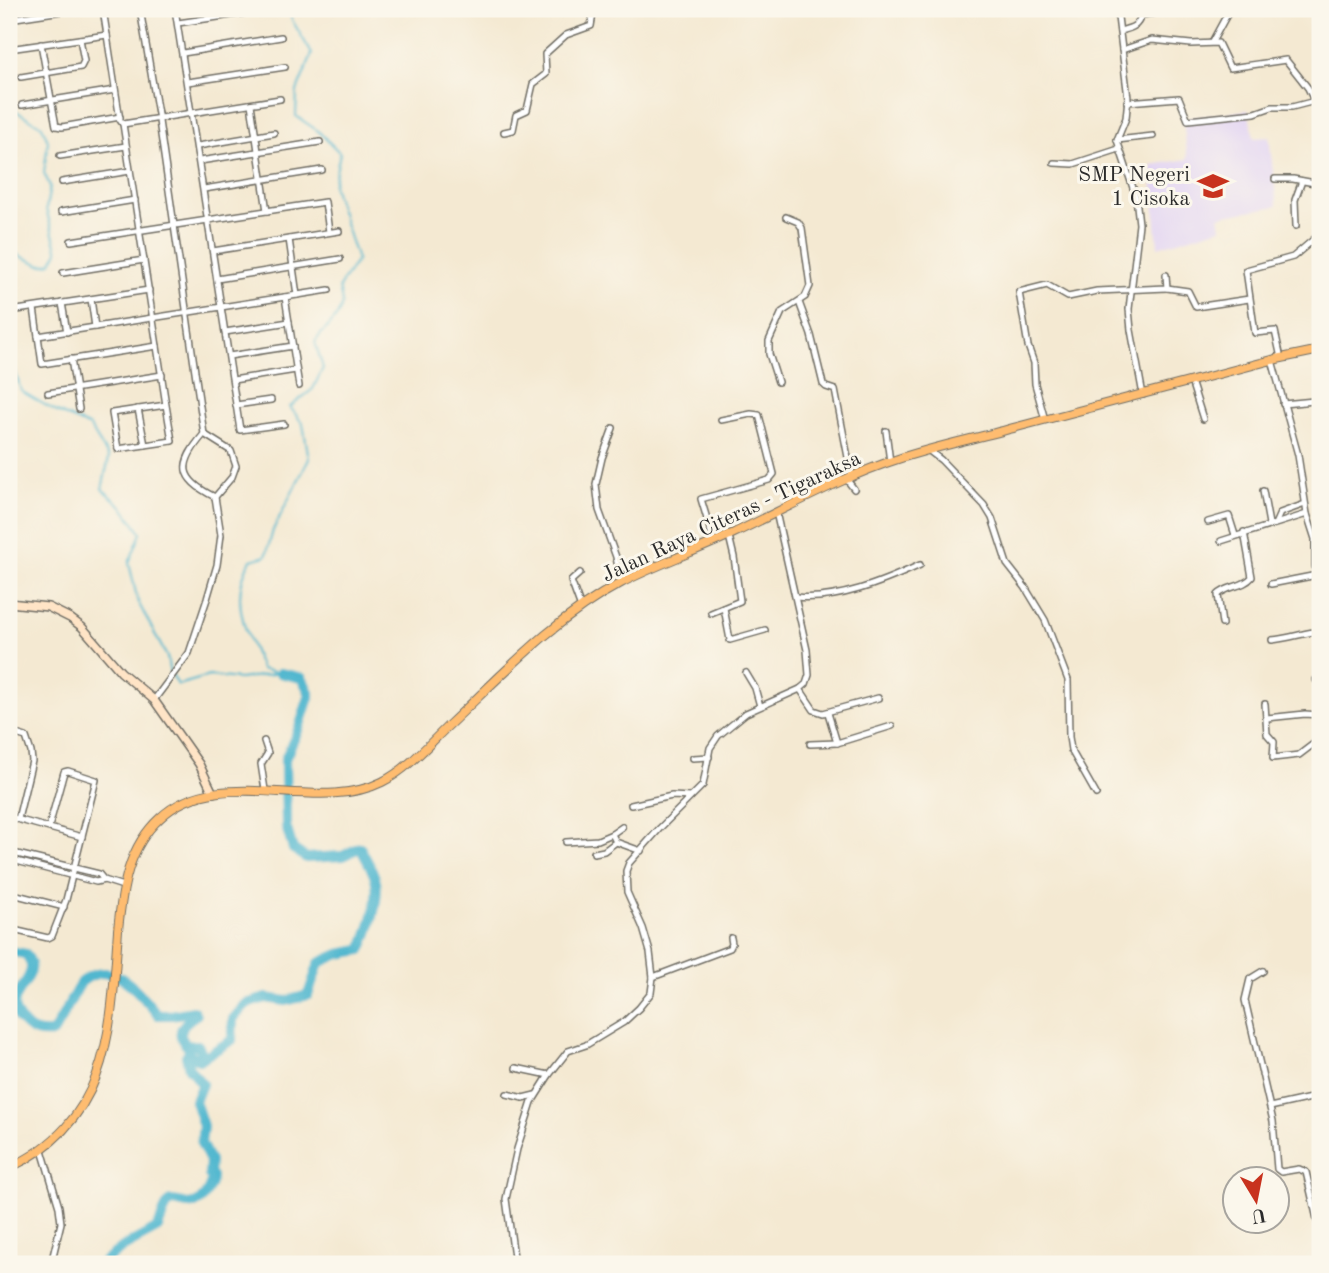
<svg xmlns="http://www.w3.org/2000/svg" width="1329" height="1273" viewBox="0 0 1329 1273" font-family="'Old Standard TT',serif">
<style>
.built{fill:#e2d4f3}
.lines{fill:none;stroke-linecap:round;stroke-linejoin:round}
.stream{stroke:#51b7cf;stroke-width:2}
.river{stroke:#51b7cf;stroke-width:10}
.street-casing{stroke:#716e65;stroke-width:8}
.secondary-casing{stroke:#716e65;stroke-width:10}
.primary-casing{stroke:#716e65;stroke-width:10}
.street{stroke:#fff;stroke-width:5}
.secondary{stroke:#ffe4c6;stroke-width:7}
.primary{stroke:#febc70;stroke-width:8}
.labels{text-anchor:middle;stroke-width:6;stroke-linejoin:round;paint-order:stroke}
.poi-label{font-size:21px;fill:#2b2b2b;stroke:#fbf7ec;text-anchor:end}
.street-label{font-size:21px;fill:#2b2b2b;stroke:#fbf7ec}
</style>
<rect width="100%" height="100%" fill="#fbf7ec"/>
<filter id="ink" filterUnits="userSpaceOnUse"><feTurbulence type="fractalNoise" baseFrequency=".0143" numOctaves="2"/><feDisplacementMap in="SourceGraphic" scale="14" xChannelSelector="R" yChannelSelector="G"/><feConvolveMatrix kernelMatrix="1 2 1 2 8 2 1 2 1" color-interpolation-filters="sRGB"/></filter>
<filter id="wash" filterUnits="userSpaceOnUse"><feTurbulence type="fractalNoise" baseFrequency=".00686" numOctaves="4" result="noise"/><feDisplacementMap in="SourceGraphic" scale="28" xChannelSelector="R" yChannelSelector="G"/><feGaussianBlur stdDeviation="1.57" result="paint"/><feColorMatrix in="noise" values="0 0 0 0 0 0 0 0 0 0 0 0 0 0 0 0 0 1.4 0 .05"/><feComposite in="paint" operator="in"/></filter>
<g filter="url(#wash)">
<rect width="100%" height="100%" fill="#f4e9d2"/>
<path class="built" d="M1248,110L1254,138L1269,137L1277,206L1219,216L1221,228L1158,247L1151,165L1188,159L1183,119Z"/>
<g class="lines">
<g class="stream">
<path d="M9,107L42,126L48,141L44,173L50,186L46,209L58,252L51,263L41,265L9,251"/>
<path d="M9,350L21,391L57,412L90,427L109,458L102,489L122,506L141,533L129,563L138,602L167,657L169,669L178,685L209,676L240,679L279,673"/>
<path d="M280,673L261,669C246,631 228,597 251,560L266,556L273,530L309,459L303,424L290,407L313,389L323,368L315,342C323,329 339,320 342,304C342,300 340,292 339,287L357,260L333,186L340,153L318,131L296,116L297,91L312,54L292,20L289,9"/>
</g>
<g class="river">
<path d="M9,951L26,954C29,959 32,963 31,969C29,987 0,999 23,1023C32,1033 40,1034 53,1033L81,982C114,956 138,992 158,1015H171L194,1011L196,1015C183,1023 174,1033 187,1046L198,1045L204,1057"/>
<path d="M101,1264L123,1247L158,1228L166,1207L171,1201C178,1201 184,1204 190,1204C202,1206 211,1187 212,1177L209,1175L210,1161L201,1143L203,1126L195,1101L202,1084L189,1068L186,1056L188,1053L199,1060L232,1040L233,1019L246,1004L266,998L286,1001L308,995L319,963L339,954L361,950C369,933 381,896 375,878C372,868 365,857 360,847L343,856L306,858L293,849L286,826L285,759L299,728L310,694L302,678L280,673"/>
</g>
</g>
</g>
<g filter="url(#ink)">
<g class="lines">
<g class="street-casing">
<g id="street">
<path d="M103,9L120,120L123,124L280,99"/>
<path d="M140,9L158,114L204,434L231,451L236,466L232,477L215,497L221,535L217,565L207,599L189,653L154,700"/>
<path d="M175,9L240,430L284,424"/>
<path d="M1117,9L1128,98L1126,118L1117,140L1136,197L1139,224L1129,309L1131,330L1143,395"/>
<path d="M9,19L75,9"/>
<path d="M178,23L272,9"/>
<path d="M1120,31C1131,28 1138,27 1141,15L1185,9"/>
<path d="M1212,42L1230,9"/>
<path d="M41,44L56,126L62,127L120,117"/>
<path d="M9,49L107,35"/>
<path d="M1122,50L1152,40L1191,44L1218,43L1230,68L1286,60L1308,88L1320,113"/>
<path d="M183,53L281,37"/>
<path d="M21,77L81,67L84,61L80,39"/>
<path d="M188,82L285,67"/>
<path d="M1127,102L1179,98L1188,120L1255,113L1272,107H1292L1315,101"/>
<path d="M251,104L267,211"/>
<path d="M22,105L115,90"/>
<path d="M123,124L166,405L172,441L118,449L112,413L166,405"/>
<path d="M504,132L513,130L516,115L527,110L533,84L546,74L545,54L566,35L591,26L593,14L598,9"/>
<path d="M1117,140L1153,136"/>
<path d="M198,146L274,133"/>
<path d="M60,156L126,146"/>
<path d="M200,161L320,142"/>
<path d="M1054,163L1073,164L1119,149"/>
<path d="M1275,179H1293L1320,184"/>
<path d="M62,182L130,171"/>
<path d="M204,189L322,170"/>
<path d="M61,212L135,200"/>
<path d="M1296,226L1295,200L1302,181"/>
<path d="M289,239L297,295"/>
<path d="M71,241L325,202L329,232"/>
<path d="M213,251L339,231"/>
<path d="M63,273L144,260"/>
<path d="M217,279L340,259"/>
<path d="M1167,288L1188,291L1196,307L1249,299"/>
<path d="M285,297L299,386"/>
<path d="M91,299L95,327"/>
<path d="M799,302L811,335L823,384L826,387L835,390L852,478"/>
<path d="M62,303L67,332"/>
<path d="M34,308L42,364L157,346"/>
<path d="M17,310L149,290"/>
<path d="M225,332L289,322"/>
<path d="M38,336L329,290"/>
<path d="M229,356L293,346"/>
<path d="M1281,358L1275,331L1255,333L1246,270L1293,257L1320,234"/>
<path d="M71,359L79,409"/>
<path d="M1272,360L1298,455L1307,514L1315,539V566L1320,589"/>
<path d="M233,380L296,370"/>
<path d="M1191,381L1203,419"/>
<path d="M778,382L769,354V341L782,312L805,297L810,286L802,228L798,222L786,217"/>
<path d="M48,393L162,375"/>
<path d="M1283,404L1314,401"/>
<path d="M236,405L271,400"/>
<path d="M138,409L145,445"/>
<path d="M1045,420L1035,384L1034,363L1028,346L1019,292L1047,285L1068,297L1097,291L1167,288L1166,275"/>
<path d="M613,428L602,458L596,484L599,510L616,557L621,583"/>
<path d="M886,431L890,462"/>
<path d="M204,434C178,464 178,479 215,497"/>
<path d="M928,450L941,460L984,505L992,518L1007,564L1025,587L1045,620L1068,680L1069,737L1071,750L1096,794"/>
<path d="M847,480L854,489"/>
<path d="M1263,491L1269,524"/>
<path d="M1208,522L1229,516L1235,535"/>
<path d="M1276,522L1280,513L1305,504"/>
<path d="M1221,541L1307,514"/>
<path d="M714,542L701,499L769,480L774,474L759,415L751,414L721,420"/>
<path d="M580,573L571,581L581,608"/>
<path d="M1271,584L1317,575"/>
<path d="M796,597C837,601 883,582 920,565"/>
<path d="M724,608L730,640L765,630"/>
<path d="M711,613L740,601L734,557L729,536"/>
<path d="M1222,624L1218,595C1227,585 1243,588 1252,577L1244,532"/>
<path d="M1272,640C1289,638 1304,633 1320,631"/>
<path d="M746,673L755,688L760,706"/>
<path d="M1316,680L1320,679"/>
<path d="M800,689L814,710L823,713L878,698"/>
<path d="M1265,704L1267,734L1274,742L1273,758L1299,755L1320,739"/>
<path d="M828,713L837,743L892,726"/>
<path d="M1267,718L1305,714L1320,715"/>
<path d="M9,732L26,737L31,752L32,761L18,819"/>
<path d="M264,741L268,753L261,764L265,790"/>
<path d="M810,744L837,743"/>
<path d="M693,758L709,757"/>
<path d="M631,805L672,796L690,797"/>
<path d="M9,817L82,837"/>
<path d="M612,834L622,827"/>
<path d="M566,842L598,840L612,834L616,842"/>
<path d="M9,852L99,874L104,880L123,886"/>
<path d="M594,853L604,851L616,842L641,851"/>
<path d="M9,859L96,882L104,880"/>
<path d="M9,893L64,907"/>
<path d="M9,929L48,938L52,936L66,900L96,780L68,771L64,772L49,827"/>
<path d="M1263,971L1250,979L1245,1000L1273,1121L1277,1169L1281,1172L1299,1169L1306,1172L1320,1232"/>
<path d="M653,977L730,948L732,944L731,938"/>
<path d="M516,1068L549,1075"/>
<path d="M507,1094L523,1098L535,1095"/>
<path d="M1270,1107L1320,1096"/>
<path d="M42,1150L59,1207L61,1223L51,1264"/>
<path d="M515,1264L506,1199L517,1149L532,1102L549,1075L568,1051L586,1045L624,1022L639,1008L651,993L653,977L650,952L643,928L627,892L626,871L629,863L660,828L703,785L710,748L718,736L746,713L800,689L806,684L809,675L807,650L776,512"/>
</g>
</g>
<g class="secondary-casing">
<path id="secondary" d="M9,603L48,607L70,618L82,627L121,672L154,700L199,764L213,793"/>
</g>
<g class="primary-casing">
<path id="primary" d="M9,1168C111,1121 111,1028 118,930C122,889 128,847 160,818C219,762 316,815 382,782C408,769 429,744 450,724C504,673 555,618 621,583C657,564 697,551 734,533C785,509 844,476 898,459C937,446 978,438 1017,427C1102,404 1187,382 1272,360L1320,350"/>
</g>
<use href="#street" class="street"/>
<use href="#secondary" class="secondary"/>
<use href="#primary" class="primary"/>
</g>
</g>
<defs>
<g id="school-bare" transform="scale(2.415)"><path d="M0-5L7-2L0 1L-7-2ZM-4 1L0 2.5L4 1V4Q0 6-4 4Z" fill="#c8321e" stroke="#fbf7ec" stroke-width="2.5" paint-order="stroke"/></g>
</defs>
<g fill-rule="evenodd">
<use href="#school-bare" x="1213" y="186"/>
</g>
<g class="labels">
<g class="poi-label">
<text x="1190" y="181">SMP Negeri<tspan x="1190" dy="24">1 Cisoka</tspan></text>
</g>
<g class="street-label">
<text transform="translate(731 516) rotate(-25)" y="7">Jalan Raya Citeras - Tigaraksa</text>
</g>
</g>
<rect width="1329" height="1273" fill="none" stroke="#fbf7ec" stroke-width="35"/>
<g transform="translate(1256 1200) rotate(170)"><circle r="33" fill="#fbf7ec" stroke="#a8a59f" stroke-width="2"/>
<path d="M0-5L12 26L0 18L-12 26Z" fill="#c8321e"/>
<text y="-10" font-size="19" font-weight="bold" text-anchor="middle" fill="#2b2b2b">U</text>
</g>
</svg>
